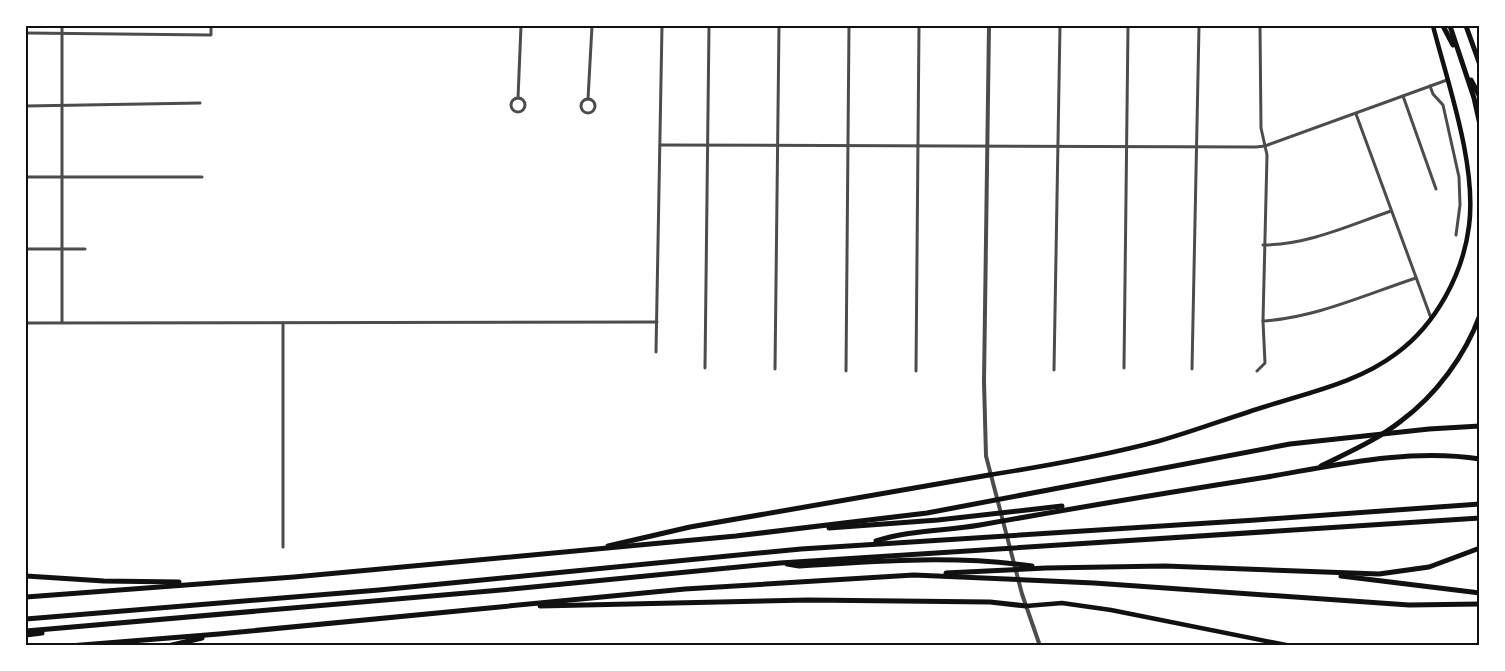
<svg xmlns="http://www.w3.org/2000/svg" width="1505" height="671" viewBox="0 0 1505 671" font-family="Roboto,sans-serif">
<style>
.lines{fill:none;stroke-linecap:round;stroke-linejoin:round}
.minor{stroke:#4c4c4c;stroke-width:3}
.tertiary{stroke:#4c4c4c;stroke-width:4}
.secondary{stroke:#111;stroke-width:4.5}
.motorway{stroke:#111;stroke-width:5}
.neatline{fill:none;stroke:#111;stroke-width:2}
</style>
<rect width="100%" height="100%" fill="#fff"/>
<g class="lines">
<g class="minor">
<path d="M26,33L211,35V26"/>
<path d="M1430,86L1433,94L1443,105L1459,177L1460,205L1456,235"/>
<path d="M1403,96L1436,189"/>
<circle cx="518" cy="105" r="7"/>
<path d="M518,98L521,26"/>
<circle cx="588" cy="106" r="7"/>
<path d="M588,99L592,26"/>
<path d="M26,106L200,103"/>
<path d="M1356,114L1431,318"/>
<path d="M660,145L1256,147L1265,146L1447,80"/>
<path d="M26,177H202"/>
<path d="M1263,245C1308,245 1350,225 1391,211"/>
<path d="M26,249H85"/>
<path d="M1263,321C1315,318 1367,294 1416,278"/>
<path d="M62,322V26"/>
<path d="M26,323L657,322"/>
<path d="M656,352L662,26"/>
<path d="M705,368L709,26"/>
<path d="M1124,368L1128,26"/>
<path d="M775,369L779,26"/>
<path d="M1192,369L1199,26"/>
<path d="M1054,370L1060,26"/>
<path d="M846,371L849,26"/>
<path d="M916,371L919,26"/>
<path d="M1257,371L1265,363L1263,321L1267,155L1261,128L1260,26"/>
<path d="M283,547V323"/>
</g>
<path class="tertiary" d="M989,26L984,382L986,456L1022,594L1040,646"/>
<g class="secondary">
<path d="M989,475C1046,466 1103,456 1159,441C1195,431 1231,417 1267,406C1311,392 1359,382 1397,353C1436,324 1463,274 1469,226C1477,166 1448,84 1433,26"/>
<path d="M1026,606L1062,603L1111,610L1291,646"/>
</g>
<g class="motorway">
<path d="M1443,26L1453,45"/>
<path d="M1450,26L1474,98L1480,125"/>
<path d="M1466,26L1480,65"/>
<path d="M1471,80L1480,97"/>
<path d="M1321,466C1349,452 1377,440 1401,421C1436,395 1465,356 1480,315"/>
<path d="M829,528L938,520L1062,506"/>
<path d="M876,541C910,530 945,531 980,525C1075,508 1171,492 1267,477C1337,465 1409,448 1480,459"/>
<path d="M608,546L690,527L989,475"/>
<path d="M787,564L799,566C876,561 955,555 1032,566"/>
<path d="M946,573L1046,568L1165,566L1379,574L1429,567L1480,548"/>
<path d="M26,576L104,581L179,582"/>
<path d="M1341,576L1480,593"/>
<path d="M26,597L294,577L736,536L927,513L1290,444L1429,429L1480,426"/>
<path d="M540,606L808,600L990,602L1026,606"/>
<path d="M26,619L379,590L801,549L1256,520L1480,504"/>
<path d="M26,631L512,589L780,563L1480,518"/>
<path d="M26,635L42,633"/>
<path d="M69,646L219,634L685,589L914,575L1094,583L1409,605L1480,604"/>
<path d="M168,646L202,638"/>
</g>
</g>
<rect width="1505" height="671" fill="none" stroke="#ffffff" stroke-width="54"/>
<rect x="27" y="27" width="1451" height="617" class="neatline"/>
</svg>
